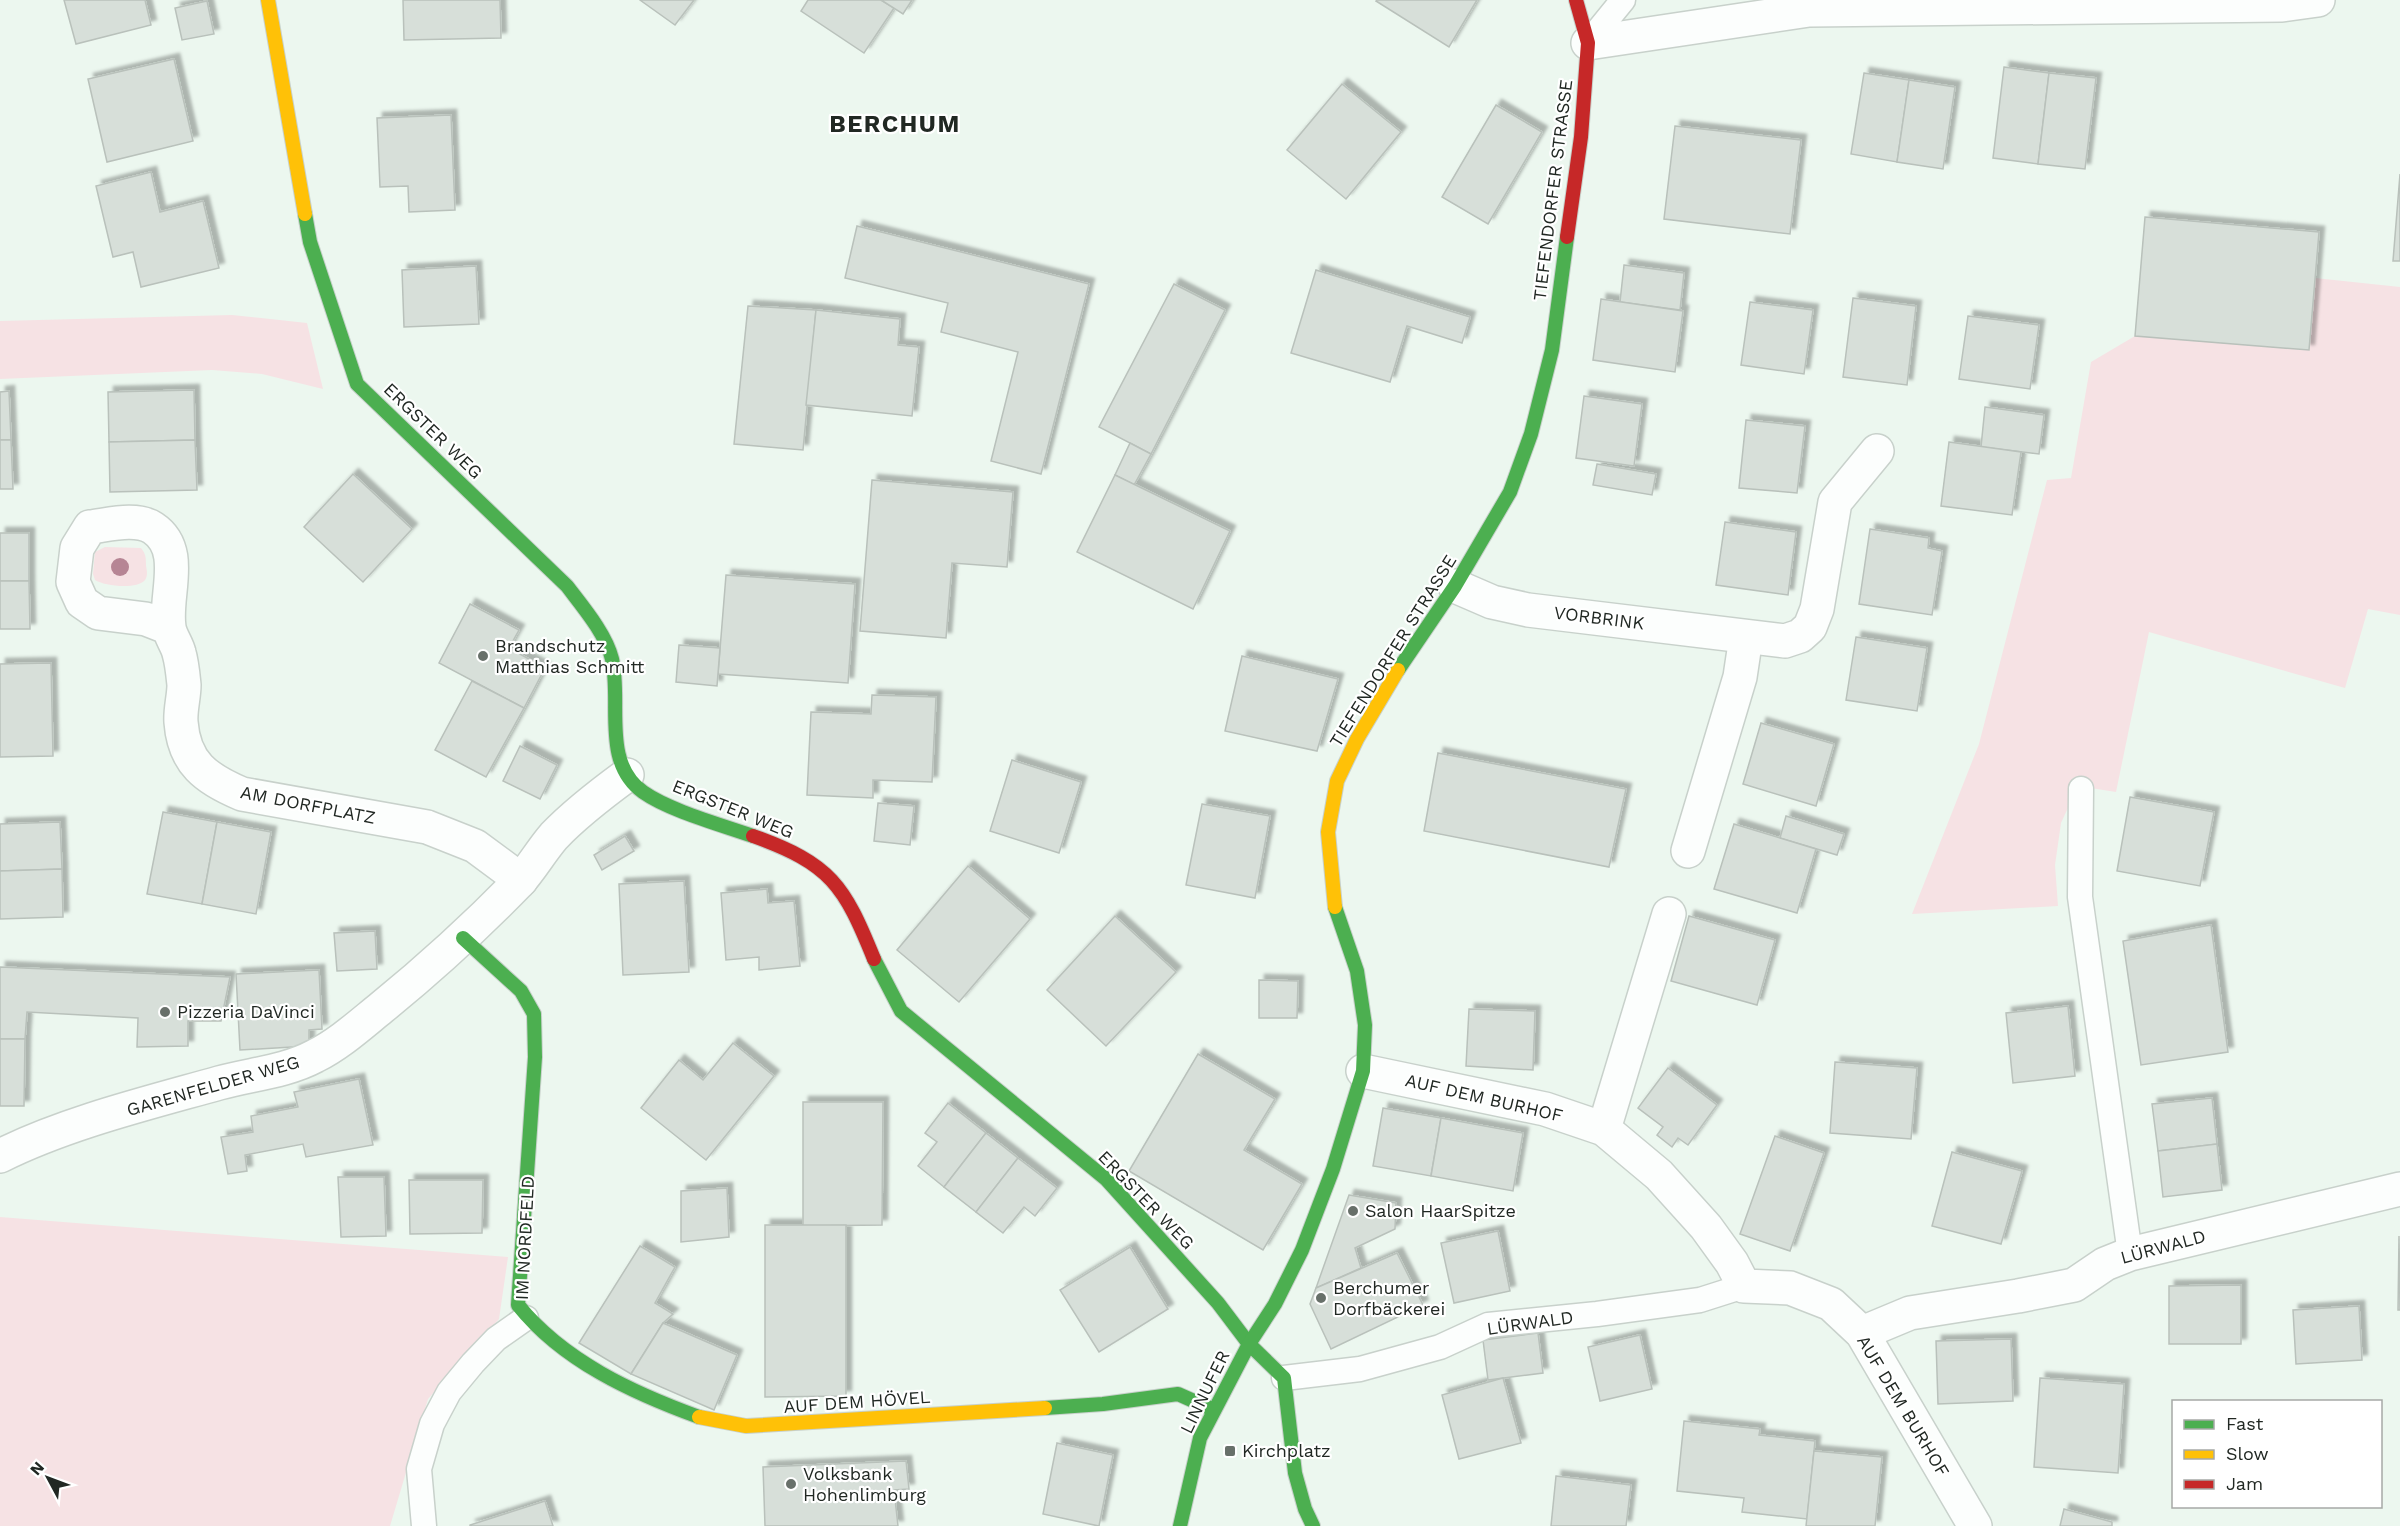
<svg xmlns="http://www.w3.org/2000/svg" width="2400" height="1526" viewBox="0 0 2400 1526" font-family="'Work Sans',sans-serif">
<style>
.green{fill:#f6e2e4}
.building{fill:#d7dfd9;stroke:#b9c1bb;stroke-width:1.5;filter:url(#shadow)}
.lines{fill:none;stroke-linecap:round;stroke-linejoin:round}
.lane-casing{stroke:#c8d1cb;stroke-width:27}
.street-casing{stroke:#c8d1cb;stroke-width:36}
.fast-casing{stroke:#c8d1cb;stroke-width:16}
.slow-casing{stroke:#c8d1cb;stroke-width:16}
.jam-casing{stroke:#c8d1cb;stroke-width:16}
.lane{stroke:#fcfefd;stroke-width:24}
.street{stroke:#fcfefd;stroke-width:33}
.fast{stroke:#4caf50;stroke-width:14}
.slow{stroke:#ffc107;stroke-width:14}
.jam{stroke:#c62828;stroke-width:14}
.tree{fill:#b68594}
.poi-dot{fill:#68706a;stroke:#fff;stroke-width:2}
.labels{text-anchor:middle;stroke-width:4.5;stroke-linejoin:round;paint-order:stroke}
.street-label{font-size:18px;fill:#212823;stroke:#fff}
.poi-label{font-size:18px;fill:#212823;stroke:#fff;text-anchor:start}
.district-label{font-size:24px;font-weight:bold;letter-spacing:1.5px;fill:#212823;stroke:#fff}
</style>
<defs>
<filter id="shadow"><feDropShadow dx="5.5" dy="-5.5" stdDeviation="1.5" flood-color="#0004"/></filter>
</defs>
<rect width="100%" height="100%" fill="#ecf7ef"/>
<g class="green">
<path d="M2315,278L2400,287V615L2368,609L2345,688L2149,632L2116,792L2078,786L2061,823L2055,865L2058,906L1912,914L1979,744L2047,480L2071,478L2091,362L2135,336L2309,350Z"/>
<path d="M232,315L307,323L323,389L262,374L212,370L0,379V321Z"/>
<path d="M105,547L141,548C146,554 146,558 146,566C147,571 148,576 145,580C137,590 104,586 95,580L93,574L95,552Z"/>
<path d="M0,1217L508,1257L499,1319L428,1399L390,1526H0Z"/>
</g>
<g class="building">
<path d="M64,0H145L151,25L76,44Z"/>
<path d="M403,0H500L501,38L404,40Z"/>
<path d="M640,0H694L675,25Z"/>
<path d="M808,0H881L894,8L864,53L801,11Z"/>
<path d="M881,0H912L903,14Z"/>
<path d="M1377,0H1477L1449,47L1376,1Z"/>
<path d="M207,1L214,34L182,40L175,8Z"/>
<path d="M174,59L193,141L107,162L88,79Z"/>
<path d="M2004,67L2049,73L2038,164L1993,158Z"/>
<path d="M1864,73L1909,80L1897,162L1851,154Z"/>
<path d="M2049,73L2096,78L2085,169L2038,164Z"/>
<path d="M1909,80L1955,87L1943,169L1897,162Z"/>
<path d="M1342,84L1401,132L1346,199L1287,150Z"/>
<path d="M1496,105L1542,132L1488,224L1442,197Z"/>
<path d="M451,115L455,210L409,212L408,186L380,187L377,118Z"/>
<path d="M1675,126L1801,140L1790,234L1664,219Z"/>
<path d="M151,172L160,212L203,201L219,268L141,287L133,252L113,257L96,186Z"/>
<path d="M2400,174V261H2393Z"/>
<path d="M2145,217L2319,232L2309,350L2135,336Z"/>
<path d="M857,226L1089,284L1041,474L991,461L1018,352L941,332L948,303L845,278Z"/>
<path d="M1624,265L1684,273L1680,310L1620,302Z"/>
<path d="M476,266L479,324L404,327L402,270Z"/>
<path d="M1316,270L1470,317L1462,343L1407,326L1390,382L1291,353Z"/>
<path d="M1174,284L1225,310L1151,454L1099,427Z"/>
<path d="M1853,298L1916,306L1907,385L1843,377Z"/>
<path d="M1601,299L1683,311L1675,372L1593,360Z"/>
<path d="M1750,302L1813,310L1804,374L1741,365Z"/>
<path d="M748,306L816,310L803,450L734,444Z"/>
<path d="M816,310L900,319L898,345L919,347L912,416L806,405Z"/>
<path d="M1968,316L2039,325L2030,389L1959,379Z"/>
<path d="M194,390L195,440L109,442L108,392Z"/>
<path d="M9,391L11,440H0V392Z"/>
<path d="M1584,396L1642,404L1634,466L1576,458Z"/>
<path d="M1985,407L2044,415L2039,454L1981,447Z"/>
<path d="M1746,420L1805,426L1797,493L1739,488Z"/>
<path d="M0,440H11L13,489H0Z"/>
<path d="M195,440L197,490L110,492L109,442Z"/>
<path d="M1949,442L2021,452L2012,515L1941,506Z"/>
<path d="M1130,443L1151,454L1134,485L1115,475Z"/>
<path d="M1597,464L1656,474L1652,495L1593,485Z"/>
<path d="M353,474L412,529L363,582L304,527Z"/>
<path d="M1115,475L1230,531L1193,609L1077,552Z"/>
<path d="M872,480L1013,492L1007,567L952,563L946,638L860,631Z"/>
<path d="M1725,522L1796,532L1788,595L1716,585Z"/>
<path d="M1870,529L1929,538L1928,548L1942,551L1932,615L1859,604Z"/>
<rect x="0" y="533" width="29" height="48"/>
<path d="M726,575L855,584L848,683L718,674Z"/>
<path d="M0,581H29L30,629H0Z"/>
<path d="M470,604L519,630L509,648L545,668L524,708L439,663Z"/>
<path d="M1856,637L1927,648L1917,711L1846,700Z"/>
<path d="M679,645L720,648L717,686L676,682Z"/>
<path d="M1242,656L1338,679L1317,751L1225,731Z"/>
<path d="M51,663L53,756L0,757V664Z"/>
<path d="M472,681L524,708L486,777L435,750Z"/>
<path d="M872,695L936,697L932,782L873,780V798L807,795L811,712L871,714Z"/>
<path d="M1761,723L1834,744L1816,806L1743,784Z"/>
<path d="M520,746L557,765L540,799L503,781Z"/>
<path d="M1438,753L1626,789L1609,867L1424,831Z"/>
<path d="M1012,760L1081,782L1059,853L990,831Z"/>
<path d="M2130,797L2214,812L2200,886L2117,871Z"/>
<path d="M878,803L914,806L910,845L874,841Z"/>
<path d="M1202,804L1270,816L1255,898L1186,885Z"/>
<path d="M163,812L217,822L202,904L147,894Z"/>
<path d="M1786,816L1844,834L1837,855L1780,838Z"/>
<path d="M60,822L62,869L0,871V824Z"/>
<path d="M217,822L271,832L256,914L202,904Z"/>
<path d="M1734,824L1816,849L1797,913L1714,889Z"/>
<path d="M625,836L634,851L602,870L594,855Z"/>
<path d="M968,866L1030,919L959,1002L897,950Z"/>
<path d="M62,869L63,917L0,919V871Z"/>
<path d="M684,881L689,972L623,975L619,884Z"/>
<path d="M767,889L768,903L794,901L800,966L759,970V957L726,960L721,893Z"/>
<path d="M1115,916L1176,972L1106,1046L1047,990Z"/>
<path d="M1689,916L1775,940L1757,1005L1671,981Z"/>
<path d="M2211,925L2228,1052L2141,1065L2123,941Z"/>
<path d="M375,931L377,969L337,971L334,933Z"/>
<path d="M0,967L230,977L221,1021H188V1046L137,1047L138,1018L27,1012L25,1039H0Z"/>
<path d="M319,970L322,1029L309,1030V1046L240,1050L236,974Z"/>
<path d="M1259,980L1298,981L1297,1018H1259Z"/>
<path d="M2068,1006L2075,1076L2013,1083L2006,1013Z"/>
<path d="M1469,1009L1535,1011L1533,1070L1466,1066Z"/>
<path d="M0,1039H25L24,1106H0Z"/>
<path d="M733,1043L774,1076L706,1160L641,1108L679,1060L703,1080Z"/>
<path d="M1198,1054L1275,1099L1244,1150L1302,1184L1263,1250L1129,1171Z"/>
<path d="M1835,1062L1917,1068L1911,1139L1830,1133Z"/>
<path d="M1668,1068L1717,1105L1688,1145L1678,1138L1672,1147L1657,1135L1663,1127L1638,1108Z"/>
<path d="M359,1079L373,1145L306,1157L303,1144L245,1155L247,1171L228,1174L221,1137L253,1132L251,1116L298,1107L294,1092Z"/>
<path d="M2212,1098L2217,1144L2158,1151L2152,1104Z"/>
<path d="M803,1102H883L882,1225L803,1226Z"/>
<path d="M948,1103L986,1133L944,1187L918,1166L937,1142L925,1133Z"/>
<path d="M1383,1108L1441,1118L1431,1176L1373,1166Z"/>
<path d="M1441,1118L1523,1133L1513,1191L1431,1176Z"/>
<path d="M986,1133L1018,1158L976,1212L944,1187Z"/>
<path d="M1775,1136L1824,1153L1790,1251L1740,1234Z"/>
<path d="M2217,1144L2222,1190L2163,1197L2158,1151Z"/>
<path d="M1952,1152L2022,1171L2001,1244L1932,1226Z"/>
<path d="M1018,1158L1057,1188L1035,1216L1024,1207L1003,1233L976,1212Z"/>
<path d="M338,1177H384L386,1236L341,1237Z"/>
<path d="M409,1180H483L482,1233L410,1234Z"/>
<path d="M727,1188L729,1237L681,1242V1191Z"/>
<path d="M1349,1195L1396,1203L1395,1229L1355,1248L1361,1268L1316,1288Z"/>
<path d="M765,1225H846V1396L765,1397Z"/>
<path d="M1498,1231L1510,1291L1454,1303L1441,1243Z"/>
<path d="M2399,1236L2400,1310H2398Z"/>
<path d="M640,1246L675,1267L655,1303L673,1314L663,1323L631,1374L579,1343Z"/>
<path d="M1130,1247L1168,1309L1099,1352L1060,1290Z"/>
<path d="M1397,1253L1423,1305L1331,1349L1310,1304L1316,1288Z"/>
<path d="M2241,1285V1344H2169V1286Z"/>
<path d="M2359,1306L2362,1360L2296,1364L2293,1310Z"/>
<path d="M663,1323L737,1355L714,1410L631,1374Z"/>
<path d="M1538,1333L1543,1373L1488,1380L1483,1340Z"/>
<path d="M1640,1335L1652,1389L1600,1401L1588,1347Z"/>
<path d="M2011,1339L2013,1401L1938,1404L1936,1341Z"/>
<path d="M1503,1378L1521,1443L1459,1459L1442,1395Z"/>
<path d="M2040,1378L2124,1384L2118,1473L2034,1467Z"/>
<path d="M1684,1421L1760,1429L1759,1435L1815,1441L1807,1519L1742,1512L1744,1498L1677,1491Z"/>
<path d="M1057,1443L1113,1455L1099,1526L1043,1514Z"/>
<path d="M1814,1451L1882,1457L1875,1526H1806Z"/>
<path d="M906,1461L909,1489L894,1490L898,1526H765L763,1467Z"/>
<path d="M1556,1476L1631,1485L1626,1526H1551Z"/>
<path d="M545,1501L553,1526H470V1525Z"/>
<path d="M2064,1509L2112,1522V1526H2060Z"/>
</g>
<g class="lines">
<g class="lane-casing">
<g id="lane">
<path d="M1588,43L1623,0"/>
<path d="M2081,789L2080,897L2130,1254"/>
<path d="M1284,1378L1360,1369L1440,1347L1488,1325L1597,1314L1700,1300L1744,1286"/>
<path d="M424,1526L419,1469L432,1424L449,1392L473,1363L496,1339L526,1318"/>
</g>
</g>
<g class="street-casing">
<g id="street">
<path d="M1588,43L1809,10L2282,5L2318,0"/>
<path d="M1455,586L1492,602L1528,610L1785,641L1800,636L1810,627L1817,609L1835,502L1877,451"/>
<path d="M169,628L146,619L98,613L82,602L73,582L77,548L90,527C108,525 136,517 153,528C186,550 164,595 169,627C170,636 177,644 179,653C182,663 183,675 184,685C184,697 180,710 181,722C184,763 206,779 242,794L427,827L475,846L521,880"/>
<path d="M1688,851L1740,677L1746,637"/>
<path d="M1363,1071L1545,1109L1604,1129L1659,1175L1706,1227L1732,1263L1744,1286L1790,1288L1831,1304L1862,1333L1975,1526"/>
<path d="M1604,1129L1669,914"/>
<path d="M0,1156C66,1123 148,1103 219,1083C251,1074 285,1072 315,1056C339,1044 360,1025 381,1008C429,969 475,927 518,883C531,869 541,851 554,836C576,813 601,794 627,775"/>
<path d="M1862,1333L1910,1313L2018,1296L2074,1285L2105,1264L2130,1254L2400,1189"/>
</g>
</g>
<g class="fast-casing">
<g id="fast">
<path d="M305,214L310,242L357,384L567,586C583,607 606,634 612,659C622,702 601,762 643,792C670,811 722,825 753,836"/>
<path d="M1398,670L1455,586L1510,492L1531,434L1552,350L1567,237"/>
<path d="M463,938L521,991L534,1014L535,1057L518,1305C563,1361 633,1393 699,1417"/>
<path d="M874,959L901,1011L1106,1179L1218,1303L1249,1344L1284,1378L1295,1473L1305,1509L1313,1526"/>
<path d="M1045,1408L1103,1404L1178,1394L1214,1410"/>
<path d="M1180,1526L1200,1438L1249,1344L1275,1304L1302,1250L1333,1169L1363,1071L1365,1025L1357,971L1335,907"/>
</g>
</g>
<g class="slow-casing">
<g id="slow">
<path d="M268,0L305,214"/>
<path d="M1335,907L1328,832L1337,781L1357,739L1398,670"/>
<path d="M699,1417L746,1426L1045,1408"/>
</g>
</g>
<g class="jam-casing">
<g id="jam">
<path d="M1567,237L1581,137L1588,43L1576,0"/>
<path d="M753,836C831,864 844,885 874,959"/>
</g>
</g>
<use href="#lane" class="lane"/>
<use href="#street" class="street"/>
<use href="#fast" class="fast"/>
<use href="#slow" class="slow"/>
<use href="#jam" class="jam"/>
</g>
<circle class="tree" cx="120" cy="567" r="9"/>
<g class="poi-dot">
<circle cx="483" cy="656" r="6"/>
<circle cx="165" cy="1012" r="6"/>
<circle cx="1353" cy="1211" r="6"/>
<circle cx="1321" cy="1298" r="6"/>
<rect x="1224" y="1445" width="12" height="12" rx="3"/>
<circle cx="791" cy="1484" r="6"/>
</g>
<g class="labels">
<g class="street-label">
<text transform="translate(1553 190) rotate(-83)" y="6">TIEFENDORFER STRASSE</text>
<text transform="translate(433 431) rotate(44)" y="6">ERGSTER WEG</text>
<text transform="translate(1599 618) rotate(7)" y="6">VORBRINK</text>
<text transform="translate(1393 651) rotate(-58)" y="6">TIEFENDORFER STRASSE</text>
<text transform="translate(308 805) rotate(11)" y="6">AM DORFPLATZ</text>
<text transform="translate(733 809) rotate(22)" y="6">ERGSTER WEG</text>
<text transform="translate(213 1086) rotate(-16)" y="6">GARENFELDER WEG</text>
<text transform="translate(1484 1098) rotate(13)" y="6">AUF DEM BURHOF</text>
<text transform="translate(1146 1200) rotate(46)" y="6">ERGSTER WEG</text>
<text transform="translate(525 1238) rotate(-87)" y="6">IM NORDFELD</text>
<text transform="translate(2163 1247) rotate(-15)" y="6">LÜRWALD</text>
<text transform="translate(1530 1323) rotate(-8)" y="6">LÜRWALD</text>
<text transform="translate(1205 1392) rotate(-64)" y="6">LINNUFER</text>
<text transform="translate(857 1402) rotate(-4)" y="6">AUF DEM HÖVEL</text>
<text transform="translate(1903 1406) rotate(59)" y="6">AUF DEM BURHOF</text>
</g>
<g class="poi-label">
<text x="495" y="652">Brandschutz<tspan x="495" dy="21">Matthias Schmitt</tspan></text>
<text x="177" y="1018">Pizzeria DaVinci</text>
<text x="1365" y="1217">Salon HaarSpitze</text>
<text x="1333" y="1294">Berchumer<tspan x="1333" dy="21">Dorfbäckerei</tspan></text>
<text x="1242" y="1457">Kirchplatz</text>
<text x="803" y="1480">Volksbank<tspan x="803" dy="21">Hohenlimburg</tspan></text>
</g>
<g class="district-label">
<text x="895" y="132">BERCHUM</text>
</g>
</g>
<rect x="2172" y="1400" width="210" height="108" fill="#ffffff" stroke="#a6a9a7" stroke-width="1.5"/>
<rect x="2184" y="1420" width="30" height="9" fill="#4caf50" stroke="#a6a9a7" stroke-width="1.5"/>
<text x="2226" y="1430" font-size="18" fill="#212823">Fast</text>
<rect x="2184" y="1450" width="30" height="9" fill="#ffc107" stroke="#a6a9a7" stroke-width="1.5"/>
<text x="2226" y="1460" font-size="18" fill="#212823">Slow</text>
<rect x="2184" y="1480" width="30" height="9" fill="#c62828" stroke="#a6a9a7" stroke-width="1.5"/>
<text x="2226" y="1490" font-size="18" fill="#212823">Jam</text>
<g transform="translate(48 1478) rotate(311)" stroke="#ffffff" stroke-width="4.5" paint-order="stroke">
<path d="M0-4.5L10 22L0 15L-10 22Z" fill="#212823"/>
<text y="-9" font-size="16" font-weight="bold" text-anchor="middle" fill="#212823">N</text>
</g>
</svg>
